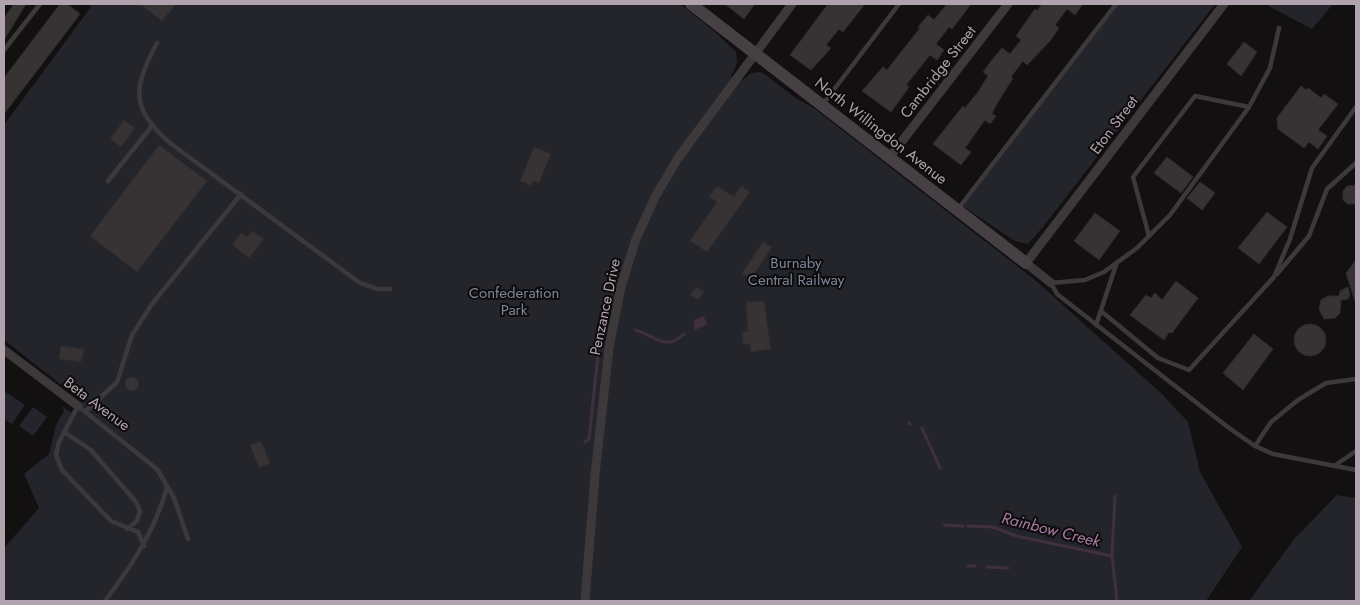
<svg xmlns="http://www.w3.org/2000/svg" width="1360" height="605" viewBox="0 0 1360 605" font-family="Jost,sans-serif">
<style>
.green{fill:#23252b}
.water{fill:#40303f}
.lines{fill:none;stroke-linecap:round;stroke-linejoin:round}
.stream{stroke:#40303f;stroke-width:3}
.building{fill:#373234;stroke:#2d2b2c}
.lane{stroke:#3d393b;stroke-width:4.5}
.street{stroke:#3d393b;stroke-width:9}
.secondary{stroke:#464044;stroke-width:12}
.labels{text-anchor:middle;stroke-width:4;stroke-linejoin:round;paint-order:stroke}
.street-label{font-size:15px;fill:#b1a3ad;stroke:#0d0b0c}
.park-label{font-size:15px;fill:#7c869a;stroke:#0d0b0c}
.water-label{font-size:16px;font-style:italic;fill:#a97da7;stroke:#0d0b0c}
</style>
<rect width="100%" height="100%" fill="#121011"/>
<g class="green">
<path d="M93,4H680L713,30L736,52L737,63L731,76L740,82L751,73L760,72L766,75L794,97L815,109L1035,280L1161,393L1188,422L1200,472L1242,547L1206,601H4V548L39,508L24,474L49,454L56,425L64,411L62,406L71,412L82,401L4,340V125Z"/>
<path d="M1116,4H1215L1043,227L1028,244L1015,241L961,205Z"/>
<path d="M1265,4H1333L1312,29Z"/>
<path d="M4,391L25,405L12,424L4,419Z"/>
<path d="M33,407L47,417L33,436L19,426Z"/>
<path d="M1337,495L1356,498V601H1249L1295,538Z"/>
</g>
<path class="water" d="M703,316L708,324L695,330L693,321Z"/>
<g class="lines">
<g class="stream">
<path d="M635,330C657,336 664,352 684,334"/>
<path d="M909,423L910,424"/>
<path d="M922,428L940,468"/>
<path d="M585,442L589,439L599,346L598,331"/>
<path d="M944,525L963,526"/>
<path d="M968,526L993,527L1016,536L1112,556L1117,601"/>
<path d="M1112,556L1115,496"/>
<path d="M968,566H975"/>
<path d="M987,567L1008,568"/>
</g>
</g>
<g class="building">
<path d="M14,4H26L4,40V18Z"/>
<path d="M60,4H67L80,14L4,114V78Z"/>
<path d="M140,4H176L162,21Z"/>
<path d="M725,4H755L744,19Z"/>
<path d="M828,4H865L843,32L839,29L826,45L831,48L811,70L790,55Z"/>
<path d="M947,4H971L952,29L949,27L936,44L944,50L937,60L930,55L906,85L909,87L891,112L862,91L883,67L887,70L920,28L918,27L928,15L934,20Z"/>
<path d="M1042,4H1083L1075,15L1067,9L1055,25L1059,28L1050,41L1027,65L1023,61L1011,77L1013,78L995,107L992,114L996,116L990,124L985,120L965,148L971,152L961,165L933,144L963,106L965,108L978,92L988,76L983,72L991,61L1002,48L1010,54L1021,40L1016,36L1035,9L1037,11Z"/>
<path d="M1244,42L1257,52L1241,76L1227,64Z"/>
<path d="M1301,86L1306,90L1308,88L1321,98L1324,94L1338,104L1318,130L1327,136L1318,149L1309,142L1304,148L1278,129L1277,118Z"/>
<path d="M124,120L135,128L121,147L110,139Z"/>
<path d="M159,145L207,181L137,272L90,236Z"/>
<path d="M534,147L551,154L539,183L533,181L532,186L520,181Z"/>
<path d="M1167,157L1193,177L1181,193L1154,173Z"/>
<path d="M1200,182L1215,193L1202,210L1187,198Z"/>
<path d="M1356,185V204H1348L1343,200V191L1347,186Z"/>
<path d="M717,186L734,197L741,186L750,192L707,252L690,241L717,202L709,197Z"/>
<path d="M1267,212L1287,227L1259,264L1238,248Z"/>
<path d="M1095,213L1120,231L1099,260L1074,241Z"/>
<path d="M252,231L264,239L249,258L232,245L241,233L247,237Z"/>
<path d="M763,242L772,247L751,279L742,273Z"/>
<path d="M1356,260V301H1355L1346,273Z"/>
<path d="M1176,281L1198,298L1172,333L1169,332L1164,340L1130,315L1146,295L1151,298L1155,293L1162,300Z"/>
<path d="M696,287L704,291L698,300L690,295Z"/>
<path d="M1348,287L1350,294L1348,299L1341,300L1340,313L1335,318L1324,319L1319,309L1321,300L1328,296H1339L1340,291Z"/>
<path d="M764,301L771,349L751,352L750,344H743L742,332L748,331L746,302Z"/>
<circle cx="1310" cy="340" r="16"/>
<path d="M1254,334L1273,349L1243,390L1223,373Z"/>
<path d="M61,346L84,349L81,362L59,359Z"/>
<circle cx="132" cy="384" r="7"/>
<path d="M261,441L270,463L259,468L250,445Z"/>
</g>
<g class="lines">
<g class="lane">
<path d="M1279,28L1270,68L1249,107L1170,215L1137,248L1104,272L1085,280L1051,283L1057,294L1229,428L1255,446L1273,454L1356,470"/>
<path d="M157,43C133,88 130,108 170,143L360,283L378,289H390"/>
<path d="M4,50L40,4"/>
<path d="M823,104L899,4"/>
<path d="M108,181L151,127"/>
<path d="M958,209L1116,4"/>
<path d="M1149,236L1133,177L1195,96L1249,107"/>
<path d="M1277,274L1309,236L1327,189L1356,163"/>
<path d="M1101,311L1158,358L1189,370L1274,277L1290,239L1312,168L1356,107"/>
<path d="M1096,325L1117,262"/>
<path d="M85,412L117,382L132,335L152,304L241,194"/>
<path d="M64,432L91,450L136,502L140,511L137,521L127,529"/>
<path d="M1255,446L1271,422L1298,400L1326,383L1356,379"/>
<path d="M1334,466L1356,451"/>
<path d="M144,546L138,532L111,521L62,470L56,455L59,442L78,406L157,469L174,498L188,539"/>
<path d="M105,601C132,565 155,531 167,487"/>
</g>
<g class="street">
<path d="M889,158L1008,4"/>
<path d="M1051,283L1026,263L1224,4"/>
<path d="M4,350L78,406"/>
<path d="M585,601L595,475L609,348L621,287L636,239L655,197L678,158L792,4"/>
</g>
<path class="secondary" d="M691,4L1026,263"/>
</g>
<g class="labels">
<g class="street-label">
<text transform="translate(938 72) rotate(-52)" y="5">Cambridge Street</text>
<text transform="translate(1114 125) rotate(-53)" y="5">Eton Street</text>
<text transform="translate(881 131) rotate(38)" y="5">North Willingdon Avenue</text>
<text transform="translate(605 307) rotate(-78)" y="5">Penzance Drive</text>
<text transform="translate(97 404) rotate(37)" y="5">Beta Avenue</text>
</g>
<g class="park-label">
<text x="796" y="268">Burnaby<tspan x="796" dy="17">Central Railway</tspan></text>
<text x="514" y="298">Confederation<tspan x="514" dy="17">Park</tspan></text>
</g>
<g class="water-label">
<text transform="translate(1051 529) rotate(14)" y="6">Rainbow Creek</text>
</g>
</g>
<rect width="1360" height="605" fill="none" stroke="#b1a3ad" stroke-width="10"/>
</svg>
